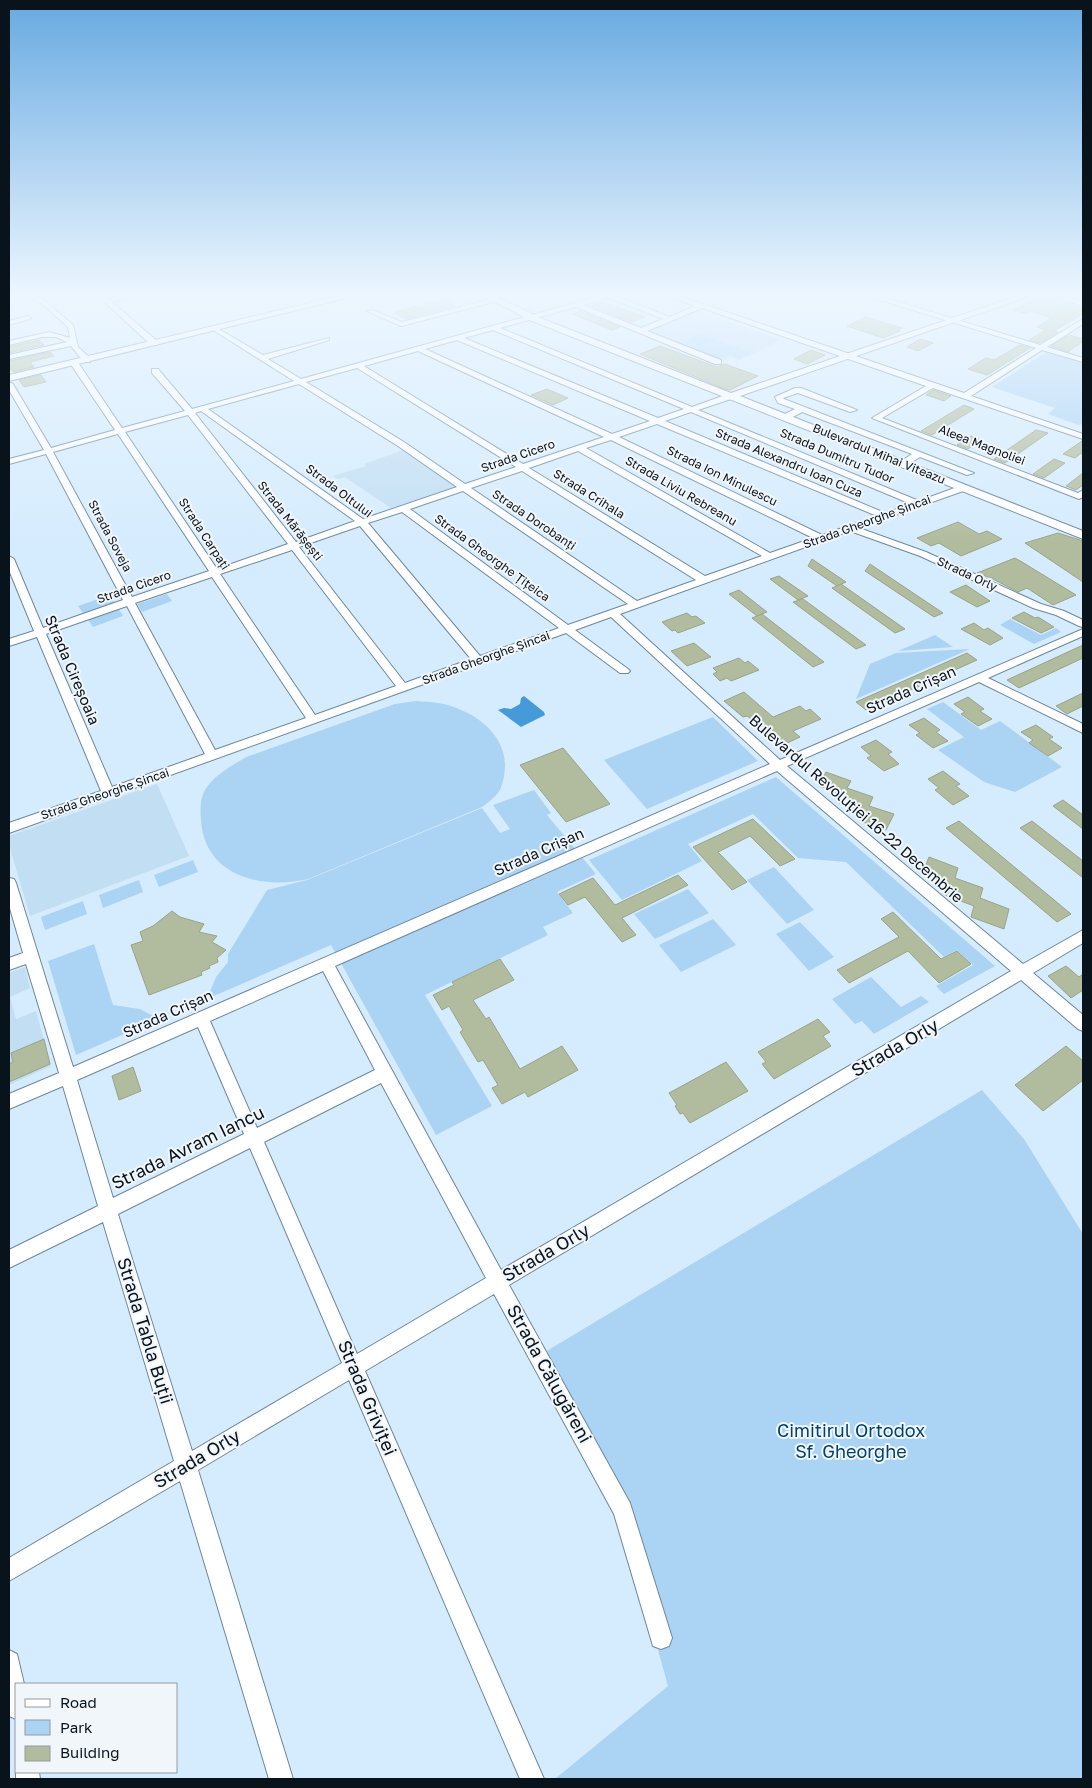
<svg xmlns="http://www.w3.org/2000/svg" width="1092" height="1788" viewBox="0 0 1092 1788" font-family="'Golos Text',sans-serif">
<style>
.built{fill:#c2def3}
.green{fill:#abd3f4}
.water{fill:#469ad7}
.building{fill:#b1bc9e;stroke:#99a386}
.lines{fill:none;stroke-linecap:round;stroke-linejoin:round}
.minor-casing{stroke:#6d879c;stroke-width:2}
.major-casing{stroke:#6d879c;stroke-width:2}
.minor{fill:#fff;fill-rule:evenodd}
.major{fill:#fff;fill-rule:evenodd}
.labels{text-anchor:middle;stroke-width:4;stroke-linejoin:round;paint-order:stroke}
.far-street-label{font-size:12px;fill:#09131b;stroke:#f1f6fb}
.street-label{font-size:15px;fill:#09131b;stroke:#f1f6fb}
.near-street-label{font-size:18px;fill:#09131b;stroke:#f1f6fb}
.near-park-label{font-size:18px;fill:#00436b;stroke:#f1f6fb}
</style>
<rect width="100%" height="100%" fill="#d5ecfe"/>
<g class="built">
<path d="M696,310L782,340L740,360L732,357L724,360L646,332Z"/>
<path d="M403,450L457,486L391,508L345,477L338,479L333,476L366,466L364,464Z"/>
<path d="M157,784L189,856L30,916L9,845V836Z"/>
<path d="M25,967L30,988L10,997L16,1019L36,1011L51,1066L9,1085V973Z"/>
</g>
<g class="green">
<path d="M700,334L751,353L738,359L729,355L720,359L679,343Z"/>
<path d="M1046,352L1083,363V424L1078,425L1048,414L1055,408L992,387Z"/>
<path d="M167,594L172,601L142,612L137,604Z"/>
<path d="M110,595L115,603L83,613L78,606Z"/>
<path d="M119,609L123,616L93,627L88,620Z"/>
<path d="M1010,619L1041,635L1056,628L1061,632L1034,644L1000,625Z"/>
<path d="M935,635L953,647L898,651Z"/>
<path d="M970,649L856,699L870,664L896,653Z"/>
<path d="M416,701C432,702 447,703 461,710C488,721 510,745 504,776C503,782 501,790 497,794C493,799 487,803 482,807L308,879C262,890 204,876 201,820C200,810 200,796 207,787C216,774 233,765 246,757L395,704Z"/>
<path d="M943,702L981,730L1000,721L1062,767L1015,792L984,782L938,750L964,737L927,709Z"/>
<path d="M713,717L758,761L647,809L604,760Z"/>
<path d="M776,777L799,797L995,966L944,994L936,986L973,965L957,950L944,957L846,862L798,858L753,814L688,844L702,861L622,900L589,860Z"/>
<path d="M534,790L551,813L547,815L596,874L557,892L573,913L543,927L548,935L425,995L492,1106L436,1135L331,945L207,999L216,977L228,962V954L267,890L307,880L482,808L500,833L510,829L493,805Z"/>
<path d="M193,860L198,872L159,887L154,875Z"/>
<path d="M774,867L814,910L787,924L747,880Z"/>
<path d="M139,880L143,892L103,908L99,895Z"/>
<path d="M688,889L709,913L655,939L634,914Z"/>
<path d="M83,901L87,914L45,930L41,917Z"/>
<path d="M713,919L736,945L681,972L659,945Z"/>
<path d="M800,922L834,957L809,971L776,934Z"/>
<path d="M94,944L113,1005L140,1009L159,1019L76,1055L48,961Z"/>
<path d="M871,977L901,1007L921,996L929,1002L874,1034L862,1021L855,1024L832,999Z"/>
<path d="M982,1090L1024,1139L1083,1234V1779H555L668,1686L658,1650L670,1643L628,1507L545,1352Z"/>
</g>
<path class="water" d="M524,696L544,712L545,715L521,727L498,710L504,708L511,709L520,704L521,698Z"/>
<g class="building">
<path d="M1041,297L1083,309V314L1054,331L1058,332L1040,343L1029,340L1046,330L1037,327L1052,318L1029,311L1025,313L1013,310Z"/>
<path d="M444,300L455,306L405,319L394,312Z"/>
<path d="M603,302L645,317L632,322L592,306Z"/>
<path d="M580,311L620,327L612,330L572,314Z"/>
<path d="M866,317L902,328L898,330L900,331L883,338L847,326Z"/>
<path d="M1069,335L1083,339V341L1068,352L1051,346Z"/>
<path d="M920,339L933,343L918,351L907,347Z"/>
<path d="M39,340L44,345L9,353V347Z"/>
<path d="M1020,345L1030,348L987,375L968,369L986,358L994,360Z"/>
<path d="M660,346L714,366L718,367L725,364L758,376L730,390L725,389L640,354Z"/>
<path d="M811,350L825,355L807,364L794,359Z"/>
<path d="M50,352L54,356L30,362L34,367L13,372L9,367V361Z"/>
<path d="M41,375L46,382L24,387L19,380Z"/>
<path d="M547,389L568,398L553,405L531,395Z"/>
<path d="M933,390L951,396L944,401L926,395Z"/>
<path d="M964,405L974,409L932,435L921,431Z"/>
<path d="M1036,430L1048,433L1005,463L994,459Z"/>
<path d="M971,436L981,440L968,449L957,445Z"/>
<path d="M1082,441L1083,452L1075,458L1063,454Z"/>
<path d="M1054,459L1065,463L1044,478L1033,474Z"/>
<path d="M1083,473V485L1076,490L1066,486Z"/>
<path d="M958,522L979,534L987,531L1002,539L961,556L939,543L931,546L917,538Z"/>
<path d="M1058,533L1083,541V582L1025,543Z"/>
<path d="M1015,558L1022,562L1076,595L1053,605L1027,588L1018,592L991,578L977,573Z"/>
<path d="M812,559L846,582L837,586L808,566Z"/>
<path d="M870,564L943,613L934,617L865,571Z"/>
<path d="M779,576L808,596L798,600L770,579Z"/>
<path d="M841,584L905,629L895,633L832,588Z"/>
<path d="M966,585L990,601L977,607L950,592Z"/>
<path d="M739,590L767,612L757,616L729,594Z"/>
<path d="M803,599L866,645L856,649L793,602Z"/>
<path d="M1024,612L1035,618L1038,617L1054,627L1041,633L1012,618Z"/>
<path d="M687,613L692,617L696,616L705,623L678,633L675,630L672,631L662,622Z"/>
<path d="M762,614L824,662L813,667L752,618Z"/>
<path d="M974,623L984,630L988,628L1003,638L990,645L961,629Z"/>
<path d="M694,643L711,657L687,666L671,651Z"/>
<path d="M1083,645V658L1019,688L1007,680Z"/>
<path d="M967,653L977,660L866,710L856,702Z"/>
<path d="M739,658L745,663L748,661L759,670L731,681L727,678L720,681L713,674L717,672L713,668Z"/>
<path d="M744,692L773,717L800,706L806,711L810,709L821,719L793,731L800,737L781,746L751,719L747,716L743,717L724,701Z"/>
<path d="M1083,693V706L1067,714L1056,706Z"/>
<path d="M968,697L984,709L980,711L992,719L978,726L961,714L965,712L954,704Z"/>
<path d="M924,718L940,730L936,732L948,741L933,748L916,735L920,733L909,725Z"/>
<path d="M1036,725L1053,737L1049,739L1062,748L1048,756L1029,743L1033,740L1021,732Z"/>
<path d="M876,740L892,752L888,754L899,764L884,771L867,758L871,756L861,747Z"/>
<path d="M563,748L610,804L566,822L520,765Z"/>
<path d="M943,771L960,784L956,786L969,796L953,805L935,790L939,788L928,779Z"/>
<path d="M826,772L851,781L847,788L873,797L869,806L894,814L886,830L860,821L864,812L839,803L843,795L819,786Z"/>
<path d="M1063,800L1083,815V829L1053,806Z"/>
<path d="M753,819L795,859L780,866L750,836L718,852L747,882L732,890L693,847Z"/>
<path d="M959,821L1071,914L1057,922L946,828Z"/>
<path d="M1032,821L1083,861V878L1020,828Z"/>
<path d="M929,857L958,868L955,878L983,888L980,898L1009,909L1004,929L971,917L974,906L945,895L949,885L922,875Z"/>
<path d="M678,875L688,885L622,918L636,935L622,942L585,897L568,905L559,894L593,878L615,905Z"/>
<path d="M172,911L180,917L204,924L199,932L217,936L212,942L226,950L217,958L218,962L209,966L210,968L201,972L202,975L149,995L131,945L143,941L140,932L153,926Z"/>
<path d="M893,912L941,959L957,951L971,964L939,983L908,951L849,983L837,970L899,937L881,919Z"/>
<path d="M500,959L514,980L473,1000L486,1019L489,1017L520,1069L562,1046L578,1070L528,1097L525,1092L502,1104L492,1088L498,1085L483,1060L478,1062L460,1032L463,1030L449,1006L442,1010L433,995L454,985L452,982Z"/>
<path d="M1066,966L1079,977L1083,974V990L1071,998L1048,976Z"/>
<path d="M818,1019L830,1032L823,1036L831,1046L774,1079L762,1064L766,1062L758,1052Z"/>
<path d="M44,1039L50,1064L9,1082V1064L13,1062L11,1053Z"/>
<path d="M1066,1046L1083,1061V1080L1043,1111L1015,1085Z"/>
<path d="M726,1062L748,1091L690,1123L683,1113L680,1114L675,1106L677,1105L669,1093Z"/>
<path d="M133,1067L141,1091L119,1100L112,1076Z"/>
</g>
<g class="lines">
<g class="minor-casing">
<g id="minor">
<path d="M25,293H33L45,301L73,325L78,347L90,358V362H84L71,346L9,359V355L67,342L56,337H42L9,345V341L49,332L70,338L68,327L41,303Z"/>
<path d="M95,293H102L109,299L133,293H145L112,302L157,341V345H151Z"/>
<path d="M331,293H339L346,298L341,299Z"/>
<path d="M611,293H622L616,296L669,317L695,306L661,293H671L964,393L1036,348L858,293H869L1040,345L1083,319V324L1047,347L1083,358V362L1042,350L971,396L1083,434V439L933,388L882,418L1078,493L1083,490V497L1079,499L872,418L926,386L702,308L647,331L721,360V364H715L576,307L500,328L692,407L728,394H734V398L698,410L919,501L960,486H966V490L859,528L926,552L1041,604L1064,611L1083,620V627L1079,626L1056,615L1033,608L920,556L850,531L620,614L780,760L1083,629V636L988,678L1083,724V733L979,682L787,766L1023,964L1083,930V943L1033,973L1083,1015V1031L1078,1029L1021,980L509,1285L630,1503L672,1638L669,1646L661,1649L653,1646L614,1514L494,1294L365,1371L544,1779H520L349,1380L198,1470L293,1779H269L180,1481L9,1581V1558L174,1461L103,1222L9,1268V1250L98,1206L63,1086L9,1109V1094L59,1073L26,964L9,970V958L23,953L9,905V878L14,879L16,883L73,1067L770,764L611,617L575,630L628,669L630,671L628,673H620L566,633L9,833V823L101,791L37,637L9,646V639L34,631L9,570V556L14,559L43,628L123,600L46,454L9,464V459L44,450L9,390V382L13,384L51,448L115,430L70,363L71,361H77L122,428L185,411L152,373V369H158L192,409L294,381L213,330V328H217L263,355L329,338V340L268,359L301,379ZM609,298L663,319L641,328L583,305ZM493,330L684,409L658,418L464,338ZM457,340L650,421L612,434L425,349ZM418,351L604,437L523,464L364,366ZM357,368L516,467L465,484L404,442L306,382ZM299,384L398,446L457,487L363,519L208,409ZM201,411L355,521L296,542L195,413ZM691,412L911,504L885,513L665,421ZM188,415L288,544L217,569L125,432ZM657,424L877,516L822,535L619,437ZM118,434L209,571L132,597L53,452ZM611,440L813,538L770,553L586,448ZM578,451L762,556L705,576L529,468ZM522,471L696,580L637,601L471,488ZM463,491L628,604L568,625L410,509ZM402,512L559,628L480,656L368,523ZM360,526L471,659L405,683L299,547ZM292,550L396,686L315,715L220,574ZM212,577L306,718L215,750L135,603ZM127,606L205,754L112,787L46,634ZM777,771L1011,971L501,1270L335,966ZM323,971L375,1070L257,1128L210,1021ZM198,1027L244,1134L113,1198L77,1080ZM381,1083L486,1278L357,1354L264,1142ZM250,1148L342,1363L192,1451L118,1214Z"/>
<path d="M1042,293H1053L1083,302V306Z"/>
<path d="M496,298L499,300L498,301L401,326L367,311L372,310L402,322Z"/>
<path d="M28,316L31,318L30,319L9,325V321Z"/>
<path d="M795,388H801L857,410L850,412L798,393L783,398L784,399L974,473L967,475L920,457L906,466H900V462L912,454L802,412L789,419H783V415L795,409L778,403L775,397Z"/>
<path d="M9,1650L17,1654L24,1684H16V1719L9,1716Z"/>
<path d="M16,1769V1772H39L40,1779H16Z"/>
</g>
</g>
<g class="major-casing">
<g id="major">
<path d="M351,293H366L9,381V375Z"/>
<path d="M478,293H489L538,317L731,393L1026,293H1039L740,396L1083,531V539L532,321Z"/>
</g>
</g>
<use href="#minor" class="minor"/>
<use href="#major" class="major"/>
</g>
<linearGradient id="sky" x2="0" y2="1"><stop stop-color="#67aae1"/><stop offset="0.54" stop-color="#ecf6ff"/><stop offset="1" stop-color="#ecf6ff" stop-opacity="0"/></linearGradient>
<rect width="1092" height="544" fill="url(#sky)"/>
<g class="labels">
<g class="far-street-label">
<text transform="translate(982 445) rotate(21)" y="4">Aleea Magnoliei</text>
<text transform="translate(879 454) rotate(22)" y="4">Bulevardul Mihai Viteazu</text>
<text transform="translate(518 456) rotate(-19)" y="4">Strada Cicero</text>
<text transform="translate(837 456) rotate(23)" y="4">Strada Dumitru Tudor</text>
<text transform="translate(789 463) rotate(23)" y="4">Strada Alexandru Ioan Cuza</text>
<text transform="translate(722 476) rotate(26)" y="4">Strada Ion Minulescu</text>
<text transform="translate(339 491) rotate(37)" y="4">Strada Oltului</text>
<text transform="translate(681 491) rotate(30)" y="4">Strada Liviu Rebreanu</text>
<text transform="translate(589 494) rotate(32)" y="4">Strada Crihala</text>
<text transform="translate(534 520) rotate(34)" y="4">Strada Dorobanți</text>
<text transform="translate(290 521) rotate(52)" y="4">Strada Mărășești</text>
<text transform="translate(867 522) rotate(-20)" y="4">Strada Gheorghe Șincai</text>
<text transform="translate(204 534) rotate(57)" y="4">Strada Carpați</text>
<text transform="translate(110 536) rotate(62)" y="4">Strada Soveja</text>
<text transform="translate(492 558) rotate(36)" y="4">Strada Gheorghe Țițeica</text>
<text transform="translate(967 574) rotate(25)" y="4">Strada Orly</text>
<text transform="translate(134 587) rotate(-19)" y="4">Strada Cicero</text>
<text transform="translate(486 658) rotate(-20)" y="4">Strada Gheorghe Șincai</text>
<text transform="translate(105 794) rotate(-19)" y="4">Strada Gheorghe Șincai</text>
</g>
<g class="street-label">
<text transform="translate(72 670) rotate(67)" y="5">Strada Cireșoaia</text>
<text transform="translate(911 690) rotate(-24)" y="5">Strada Crișan</text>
<text transform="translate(856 809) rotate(41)" y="5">Bulevardul Revoluției 16-22 Decembrie</text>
<text transform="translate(539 852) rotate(-24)" y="5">Strada Crișan</text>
<text transform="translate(168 1014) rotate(-24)" y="5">Strada Crișan</text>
</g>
<g class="near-street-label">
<text transform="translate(895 1048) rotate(-30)" y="6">Strada Orly</text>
<text transform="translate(188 1148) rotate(-26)" y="6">Strada Avram Iancu</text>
<text transform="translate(546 1253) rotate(-30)" y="6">Strada Orly</text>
<text transform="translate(145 1331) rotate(73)" y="6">Strada Tabla Buții</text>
<text transform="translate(549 1374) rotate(61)" y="6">Strada Călugăreni</text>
<text transform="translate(367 1398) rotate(67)" y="6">Strada Griviței</text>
<text transform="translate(197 1459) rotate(-31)" y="6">Strada Orly</text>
</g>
<g class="near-park-label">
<text x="851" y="1437">Cimitirul Ortodox<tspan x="851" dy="21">Sf. Gheorghe</tspan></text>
</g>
</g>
<rect width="1092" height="1788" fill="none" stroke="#09131b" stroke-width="20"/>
<rect x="15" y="1683" width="162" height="90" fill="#f1f6fb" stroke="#949ba1"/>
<rect x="25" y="1699" width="25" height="8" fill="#ffffff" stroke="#949ba1"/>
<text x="60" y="1708" font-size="15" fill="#09131b">Road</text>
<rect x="25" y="1720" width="25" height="15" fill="#abd3f4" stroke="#949ba1"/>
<text x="60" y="1733" font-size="15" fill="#09131b">Park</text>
<rect x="25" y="1746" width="25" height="15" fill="#b1bc9e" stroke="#949ba1"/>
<text x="60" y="1758" font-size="15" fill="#09131b">Building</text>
</svg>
